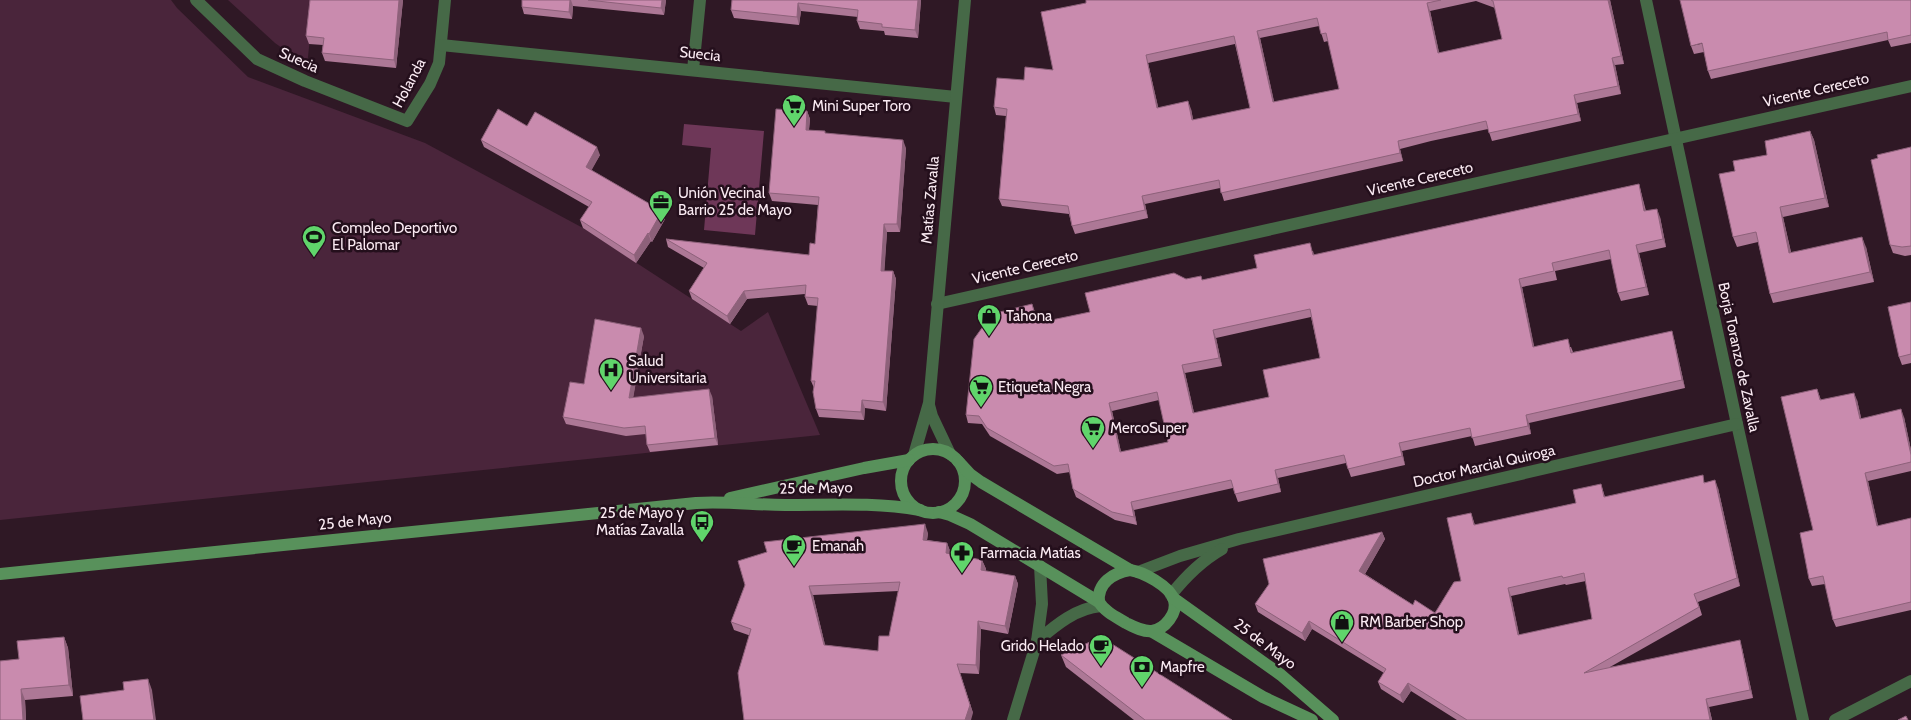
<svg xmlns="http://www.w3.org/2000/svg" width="1911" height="720" viewBox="0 0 1911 720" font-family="Cabin,sans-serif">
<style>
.green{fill:#4a253b}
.water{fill:#6e3758}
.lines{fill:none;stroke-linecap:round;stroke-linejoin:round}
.street{stroke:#466947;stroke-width:12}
.secondary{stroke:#58915b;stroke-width:12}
.wall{fill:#ad7896;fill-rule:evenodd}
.shaded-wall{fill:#8d617a}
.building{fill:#c98bae;stroke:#8d617a;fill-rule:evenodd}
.labels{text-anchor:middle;stroke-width:5;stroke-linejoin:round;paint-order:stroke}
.street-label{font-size:15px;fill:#faeaf2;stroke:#240f1c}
.poi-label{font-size:15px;fill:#faeaf2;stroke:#240f1c;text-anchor:start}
</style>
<rect width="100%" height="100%" fill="#2f1825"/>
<g class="green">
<path d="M0,0H171L177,8L248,77L425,143L583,228L741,331L768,312L820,435L0,520Z"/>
<path d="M228,0H314L307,66L275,43Z"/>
</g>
<path class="water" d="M684,124L764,131L755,235L704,230L711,148L682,145Z"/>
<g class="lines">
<g class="street">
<path d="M196,0L257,59L305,81L407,121L430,84L439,63L445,0"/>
<path d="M1646,0L1737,424L1803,720"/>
<path d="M441,45L956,97"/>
<path d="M693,70L700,0"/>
<path d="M937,304L1911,86"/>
<path d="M929,405L932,416L950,454"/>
<path d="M914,455L929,403L965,0"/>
<path d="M1138,572L1180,556L1239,539L1737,424"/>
<path d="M1171,595C1186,576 1201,561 1222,549"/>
<path d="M1037,641C1056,625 1076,608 1101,606"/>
<path d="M1013,720L1037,641L1042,604L1040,566"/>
<path d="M1835,720L1911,681"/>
</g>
<g class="secondary">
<circle cx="933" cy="481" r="32"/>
<path d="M958,461L970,474L981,482L1130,570"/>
<path d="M730,498L864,468L909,460"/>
<path d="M939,512L950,515L970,524L1099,602"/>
<path d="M1130,570C1143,572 1170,586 1174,600C1178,613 1165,629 1152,631C1143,632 1134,627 1126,623C1116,617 1105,612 1099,602C1097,583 1113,573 1130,570Z"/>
<path d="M0,574L696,503C726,501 755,505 785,505C831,505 874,502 920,510"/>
<path d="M1173,598L1281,675L1333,720"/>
<path d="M1151,631L1263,697L1312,720"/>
</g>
</g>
<g class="wall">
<path d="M310,0H403L396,68L325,61L322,53L323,45L309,44L306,36Z"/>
<path d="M522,0H666L664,15L573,6L572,19L524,14L522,7Z"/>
<path d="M732,0H921L918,38L885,35L884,31L860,29L857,21L858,17L801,11L799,25L734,18L731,10Z"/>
<path d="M1086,0H1610L1624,64L1615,65L1621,94L1577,103L1581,121L1492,141L1488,129L1431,141L1400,149L1403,161L1224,201L1220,188L1145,204L1148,218L1075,234L1072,226L1069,214L1002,206L999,199L1006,116L996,115L994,107L1024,80L1053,70L1086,3ZM1476,1L1495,8L1502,39L1439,53L1430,11ZM1319,26L1324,42L1328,41L1339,89L1274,102L1260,38ZM1235,44L1250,108L1193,120L1191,109L1158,107L1148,63Z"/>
<path d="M1911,0V43L1891,47L1888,40L1711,79L1708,71L1704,52L1694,54L1691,46Z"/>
<path d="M807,111L810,119L809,130L906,148L900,232H887L884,271H893L896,279L886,411L865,408L864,420L819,417L816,409L814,388L811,381L818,306L808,305L805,297V294L747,299L730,324L692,299L689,291L704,268L668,247L666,239L809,255L815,244L818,205L772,201L769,193Z"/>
<path d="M527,126L600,155L591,170L662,211L665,219L652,242L651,241L636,263L583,228L580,220L589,207L484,147L481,140Z"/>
<path d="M1810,131L1814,140L1829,207L1783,217L1791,252L1866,247L1874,282L1773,303L1770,294L1758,242L1737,247L1733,237L1735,171L1767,155Z"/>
<path d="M1911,147V255L1905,256L1893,253L1890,245Z"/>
<path d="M1639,184L1641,192L1646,211L1660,217L1666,247L1639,253L1649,295L1621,301L1618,293L1611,259L1555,271L1557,280L1522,287L1534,347H1571L1573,352L1674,339L1685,388L1529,423L1531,434L1475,446L1472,436L1402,451L1405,465L1351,477L1346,463L1278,478L1281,492L1238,502L1233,488L1134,510L1137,525L1115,520L1076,497L1073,489L1070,472L1057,474L990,436L982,424L968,423L966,415L1032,304L1038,323L1090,312L1186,279L1202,280L1257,268L1313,251L1314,255ZM1311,317L1320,358L1269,397L1194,413L1185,373L1222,366L1216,338ZM1159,400L1168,442L1121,452L1112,411Z"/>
<path d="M1911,302V363L1902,365L1899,357Z"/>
<path d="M644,336L633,397L712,396L718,445L650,452L647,445L646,434L626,436L566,424L563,417L584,384Z"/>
<path d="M1817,389L1821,400H1857L1861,418L1904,417L1911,450V471L1868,481L1878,526L1911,518V610L1836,627L1833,620L1825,584L1812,586L1809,579L1813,530Z"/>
<path d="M1705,482L1718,488L1740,586L1698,602L1702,615L1610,667L1742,648L1753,698L1709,707L1712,720H1457L1411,691L1403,703L1381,689L1378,682L1384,673L1312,629L1305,641L1258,612L1255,604L1382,532L1385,539L1365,574L1413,605L1435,613L1461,581L1471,513L1475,525L1576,503L1601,484L1605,497ZM1586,581L1592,619L1519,635L1511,596L1565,584L1566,585Z"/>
<path d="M928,533L927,540L947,543L950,551V554L982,560L986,569L985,571L1015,576L1018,584L1008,634L981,629L979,674L960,673L973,713L734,630L731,622L745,585ZM899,591L889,636L878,651L825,645L813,595Z"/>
<path d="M64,637L68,648L73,696L25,700L26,720H0L19,659Z"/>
<path d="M1061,655L1232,720H1134L1066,667Z"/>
</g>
<g class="shaded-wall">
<path d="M399,0H403L396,68L394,60Z"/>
<path d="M570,0H571L573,6L572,19L569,12Z"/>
<path d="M662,0H666L664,15L661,8Z"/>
<path d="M918,0H921L918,38L915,30Z"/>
<path d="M1608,0H1610L1624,64L1621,56Z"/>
<path d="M798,3L801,11L799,25L797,17Z"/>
<path d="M1427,3L1430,11L1441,61L1438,53Z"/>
<path d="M1257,31L1260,38L1276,110L1273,102Z"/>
<path d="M1146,55L1148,63L1160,115L1157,108Z"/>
<path d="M1612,58L1615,65L1621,94L1618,86Z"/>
<path d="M1574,95L1577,103L1581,121L1578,114Z"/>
<path d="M1188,101L1191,109L1195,128L1192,120Z"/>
<path d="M807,111L810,119L808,138L806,130Z"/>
<path d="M1810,131L1814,140L1829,207L1825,198Z"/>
<path d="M903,140L906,148L900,232L897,224Z"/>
<path d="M1398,141L1403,161L1400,153Z"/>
<path d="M597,147L600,155L589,175L586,167Z"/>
<path d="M1639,184L1641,192L1647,219L1644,211Z"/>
<path d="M1142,196L1145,204L1148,218L1145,210Z"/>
<path d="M1780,207L1783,217L1793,262L1789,253Z"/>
<path d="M1657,209L1660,217L1666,247L1663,239Z"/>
<path d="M662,211L665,219L652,242L649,234Z"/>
<path d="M884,224L887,232L884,279L881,271Z"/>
<path d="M648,233L651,241L636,263L634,255Z"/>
<path d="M1862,237L1866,247L1874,282L1870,272Z"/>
<path d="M1636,245L1639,253L1649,295L1646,287Z"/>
<path d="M893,271L896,279L886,411L883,402Z"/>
<path d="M1519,279L1522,287L1536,355L1533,347Z"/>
<path d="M744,291L747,299L730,324L727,316Z"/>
<path d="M1032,304L1035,312L1039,331L1037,323Z"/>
<path d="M641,328L644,336L632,405L629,398Z"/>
<path d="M1213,330L1216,338L1222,366L1219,358Z"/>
<path d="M1672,331L1674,339L1685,388L1682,380Z"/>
<path d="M1182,365L1185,373L1196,421L1193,413Z"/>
<path d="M709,389L712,396L718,445L715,438Z"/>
<path d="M1854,393L1857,400L1863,426L1860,419Z"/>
<path d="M862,400L865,408L864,420L861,412Z"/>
<path d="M1109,403L1112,411L1123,461L1120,452Z"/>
<path d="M1901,409L1904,417L1911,450V455Z"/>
<path d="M1526,415L1529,423L1531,434L1528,426Z"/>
<path d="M1399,443L1402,451L1405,465L1402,456Z"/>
<path d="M1275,470L1278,478L1281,492L1278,484Z"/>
<path d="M1865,473L1868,481L1880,534L1877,526Z"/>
<path d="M1715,480L1718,488L1740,586L1737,578Z"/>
<path d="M1131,502L1134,510L1137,525L1134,517Z"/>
<path d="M925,524L928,533L926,548L923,540Z"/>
<path d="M1382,532L1385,539L1362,579L1359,571Z"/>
<path d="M947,543L950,551L949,562L946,553Z"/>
<path d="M982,560L986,569L984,578L981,570Z"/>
<path d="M1015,576L1018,584L1008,634L1005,626Z"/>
<path d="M809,586L813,595L827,653L824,645Z"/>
<path d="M1508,588L1511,596L1521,643L1518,635Z"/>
<path d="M978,621L981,629L979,674L976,665Z"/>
<path d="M1309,621L1312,629L1305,641L1302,633Z"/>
<path d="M64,637L68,648L73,696L69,685Z"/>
<path d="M1740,640L1742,648L1753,698L1750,690Z"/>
<path d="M957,664L973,713L971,720H965Z"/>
<path d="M148,679L152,690L156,720H154Z"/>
<path d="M1408,683L1411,691L1403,703L1400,695Z"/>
<path d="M21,689L25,700L26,720H23Z"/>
<path d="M1706,699L1709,707L1712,720H1710Z"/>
</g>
<g class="building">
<path d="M310,0H399L394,60L322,53L324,38L306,36Z"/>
<path d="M522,0H570L569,12L522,7Z"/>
<path d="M588,0H662L661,8Z"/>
<path d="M732,0H918L915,30L882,27V24L857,21L858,10L798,3L797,17L731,10Z"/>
<path d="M1086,0H1441L1427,3L1438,53L1502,39L1493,1L1491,0H1608L1621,56L1612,58L1618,86L1574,95L1578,114L1489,133L1486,121L1429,134L1398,141L1400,153L1221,193L1219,180L1142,196L1145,210L1072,226L1068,206L999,199L1007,109L994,107L997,78L1024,80L1025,67L1053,70L1041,12L1086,3ZM1317,18L1321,34L1326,33L1339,89L1273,102L1257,31ZM1234,36L1250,108L1192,120L1188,101L1157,108L1146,55Z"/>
<path d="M1680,0H1911V35L1888,40L1887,32L1708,71L1702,43L1691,46Z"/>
<path d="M498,109L527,126L535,112L597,147L586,167L662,211L649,234L648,233L634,255L580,220L592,202L481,140Z"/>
<path d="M776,109L807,111L806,130L825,131V133L903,140L897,224H884L881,271H893L883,402L862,400L861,412L816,409L813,392L815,381H811L818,298L805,297L806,285L744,291L727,316L689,291L707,263L666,239L809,255L810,243L815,244L819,197L769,193Z"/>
<path d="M1810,131L1825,198L1780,207L1789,253L1862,237L1870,272L1770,294L1756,232L1733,237L1719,174L1735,171L1733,161L1767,155L1765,141Z"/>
<path d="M1911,147V246L1902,247L1890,245L1871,160L1878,158L1877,155Z"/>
<path d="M1639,184L1644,211L1657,209L1663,239L1636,245L1646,287L1618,293L1609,250L1552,263L1554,271L1519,279L1533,347L1568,339L1571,353L1672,331L1682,380L1526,415L1528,426L1472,438L1470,428L1399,443L1402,456L1348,469L1344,455L1275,470L1278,484L1235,494L1231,480L1131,502L1134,517L1112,512L1073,489L1068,464L1054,466L987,428L979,416L966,415L974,339L992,314L1032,304L1037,323L1090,312L1085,293L1174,273L1186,279L1201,276L1202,280L1257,268L1254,255L1310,243L1313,255ZM1310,309L1320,358L1263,370L1269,397L1193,413L1182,365L1219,358L1213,330ZM1157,392L1168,442L1120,452L1109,403Z"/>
<path d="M1911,302V354L1899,357L1888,307Z"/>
<path d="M595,319L641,328L629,398L709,389L715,438L647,445L645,426L624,428L563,417L570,382L584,384Z"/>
<path d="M1817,389L1820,400L1854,393L1860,419L1901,409L1911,455V462L1865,473L1877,526L1911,518V602L1833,620L1823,576L1809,579L1800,533L1813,530L1781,397Z"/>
<path d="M1703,475L1704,483L1715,480L1737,578L1694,594L1699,607L1584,673L1740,640L1750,690L1706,699L1710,720H1467L1408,683L1400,695L1378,682L1386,669L1309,621L1302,633L1255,604L1269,584L1263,559L1382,532L1359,571L1413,605L1415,600L1435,613L1454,582L1461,581L1447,518L1471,513L1474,525L1576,503L1573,490L1601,484L1604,497ZM1584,573L1592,619L1518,635L1508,588L1562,576L1563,578Z"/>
<path d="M925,524L923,540L947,543L946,553L982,560L981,570L1015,576L1005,626L978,621L976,665L957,664L970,705L965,720H744L738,673L751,629L731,622L745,585L738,561L767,552L764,542ZM900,582L889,636H879L878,651L824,645L809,586Z"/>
<path d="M64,637L69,685L21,689L23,720H0V661L19,659L17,641Z"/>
<path d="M1101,637L1232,720H1145L1061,655Z"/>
<path d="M148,679L154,720H83L80,696L124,690L123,682Z"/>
<path d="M1906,716L1908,720H1898Z"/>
</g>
<defs>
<g id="supermarket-pin" transform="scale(1.25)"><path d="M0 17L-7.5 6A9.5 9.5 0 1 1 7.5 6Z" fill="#60d56b" stroke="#240f1c"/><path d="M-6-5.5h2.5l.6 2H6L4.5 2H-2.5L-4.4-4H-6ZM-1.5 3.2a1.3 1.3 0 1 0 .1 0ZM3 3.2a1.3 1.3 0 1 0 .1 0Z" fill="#111"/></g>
<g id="office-pin" transform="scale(1.25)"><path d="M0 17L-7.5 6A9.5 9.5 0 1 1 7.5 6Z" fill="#60d56b" stroke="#240f1c"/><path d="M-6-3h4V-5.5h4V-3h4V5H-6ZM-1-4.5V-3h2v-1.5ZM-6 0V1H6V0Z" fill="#111"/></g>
<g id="stadium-pin" transform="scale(1.25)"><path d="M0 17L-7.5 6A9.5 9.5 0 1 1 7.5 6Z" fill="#60d56b" stroke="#240f1c"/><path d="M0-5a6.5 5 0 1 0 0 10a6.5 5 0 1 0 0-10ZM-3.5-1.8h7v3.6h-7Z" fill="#111"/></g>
<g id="shop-pin" transform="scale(1.25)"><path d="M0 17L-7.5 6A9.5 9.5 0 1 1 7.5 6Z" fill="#60d56b" stroke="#240f1c"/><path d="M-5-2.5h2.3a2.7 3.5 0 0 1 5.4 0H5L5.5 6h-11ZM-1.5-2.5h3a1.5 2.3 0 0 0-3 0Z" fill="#111"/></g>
<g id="hospital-pin" transform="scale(1.25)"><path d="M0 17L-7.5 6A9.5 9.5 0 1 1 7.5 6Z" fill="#60d56b" stroke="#240f1c"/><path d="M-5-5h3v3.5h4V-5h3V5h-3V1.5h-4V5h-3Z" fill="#111"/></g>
<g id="bus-pin" transform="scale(1.25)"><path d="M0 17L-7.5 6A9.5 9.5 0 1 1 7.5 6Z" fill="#60d56b" stroke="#240f1c"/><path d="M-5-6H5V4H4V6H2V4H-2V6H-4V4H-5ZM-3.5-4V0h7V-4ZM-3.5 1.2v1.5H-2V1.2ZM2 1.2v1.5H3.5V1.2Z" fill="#111"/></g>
<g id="cafe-pin" transform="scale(1.25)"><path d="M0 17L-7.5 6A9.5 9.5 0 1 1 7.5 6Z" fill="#60d56b" stroke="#240f1c"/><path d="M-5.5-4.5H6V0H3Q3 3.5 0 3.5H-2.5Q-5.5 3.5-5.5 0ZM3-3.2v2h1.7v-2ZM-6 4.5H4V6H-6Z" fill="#111"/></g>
<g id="pharmacy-pin" transform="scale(1.25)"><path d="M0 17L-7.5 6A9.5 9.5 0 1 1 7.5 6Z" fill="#60d56b" stroke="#240f1c"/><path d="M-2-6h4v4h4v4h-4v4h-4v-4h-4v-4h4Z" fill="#111"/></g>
<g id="bank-pin" transform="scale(1.25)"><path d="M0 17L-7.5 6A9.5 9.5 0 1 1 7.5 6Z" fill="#60d56b" stroke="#240f1c"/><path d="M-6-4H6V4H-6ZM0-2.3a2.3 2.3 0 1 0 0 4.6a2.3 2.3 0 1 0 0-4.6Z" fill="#111"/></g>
</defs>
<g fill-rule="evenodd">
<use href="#supermarket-pin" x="794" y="106"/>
<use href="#office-pin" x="661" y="202"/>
<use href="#stadium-pin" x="314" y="237"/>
<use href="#shop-pin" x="989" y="316"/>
<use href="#hospital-pin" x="611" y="370"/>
<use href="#supermarket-pin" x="981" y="387"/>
<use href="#supermarket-pin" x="1093" y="428"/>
<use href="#bus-pin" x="702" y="522"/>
<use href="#cafe-pin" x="794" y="546"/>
<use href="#pharmacy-pin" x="962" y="553"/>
<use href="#shop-pin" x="1342" y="622"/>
<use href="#cafe-pin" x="1101" y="646"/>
<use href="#bank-pin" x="1142" y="667"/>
</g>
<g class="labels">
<g class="street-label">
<text transform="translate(700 54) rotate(6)" y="5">Suecia</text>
<text transform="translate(299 60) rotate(24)" y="5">Suecia</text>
<text transform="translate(409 83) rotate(-62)" y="5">Holanda</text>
<text transform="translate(1816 90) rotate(-13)" y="5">Vicente Cereceto</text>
<text transform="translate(1420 179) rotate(-13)" y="5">Vicente Cereceto</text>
<text transform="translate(930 200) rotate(-85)" y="5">Matías Zavalla</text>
<text transform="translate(1025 267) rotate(-13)" y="5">Vicente Cereceto</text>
<text transform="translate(1739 357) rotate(78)" y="5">Borja Toranzo de Zavalla</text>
<text transform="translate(1484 466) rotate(-13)" y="5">Doctor Marcial Quiroga</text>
<text transform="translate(816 488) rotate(-1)" y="5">25 de Mayo</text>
<text transform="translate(355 521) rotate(-6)" y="5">25 de Mayo</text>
<text transform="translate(1265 644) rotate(37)" y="5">25 de Mayo</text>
</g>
<g class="poi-label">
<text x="812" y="111">Mini Super Toro</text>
<text x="678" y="198">Unión Vecinal<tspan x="678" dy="17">Barrio 25 de Mayo</tspan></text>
<text x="332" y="233">Compleo Deportivo<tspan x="332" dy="17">El Palomar</tspan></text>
<text x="1006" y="321">Tahona</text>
<text x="628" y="366">Salud<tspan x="628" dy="17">Universitaria</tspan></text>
<text x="998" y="392">Etiqueta Negra</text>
<text x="1110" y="433">MercoSuper</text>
<text x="684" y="518" text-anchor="end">25 de Mayo y<tspan x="684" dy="17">Matías Zavalla</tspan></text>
<text x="812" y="551">Emanah</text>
<text x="980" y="558">Farmacia Matías</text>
<text x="1360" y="627">RM Barber Shop</text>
<text x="1084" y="651" text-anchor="end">Grido Helado</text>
<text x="1160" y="672">Mapfre</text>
</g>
</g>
</svg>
